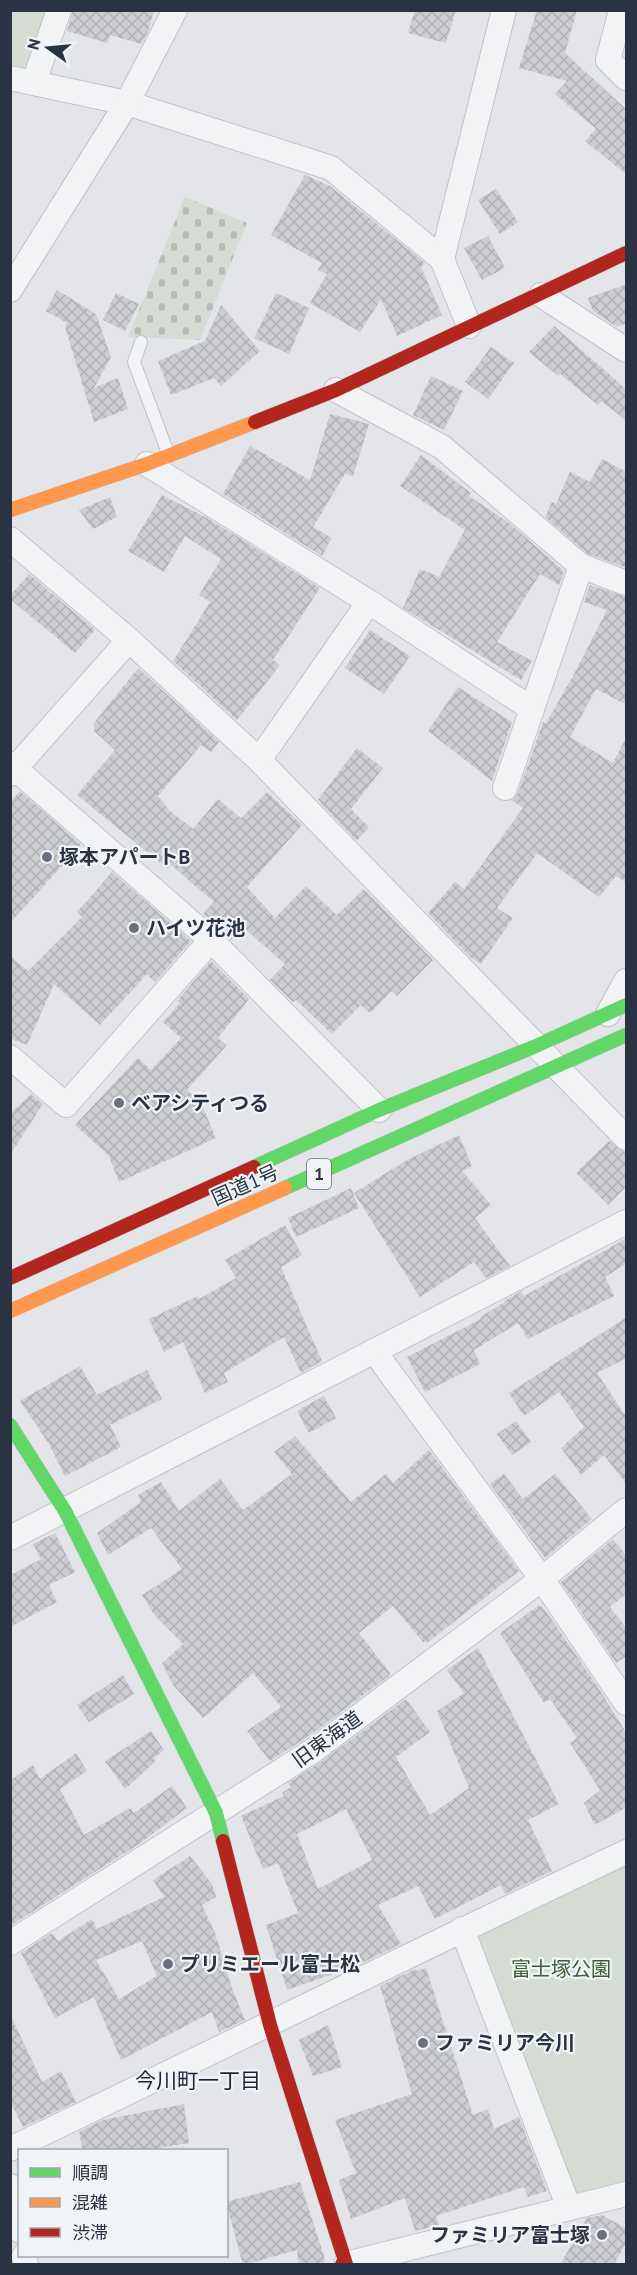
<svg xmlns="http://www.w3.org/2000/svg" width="637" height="2275" viewBox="0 0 637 2275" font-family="'PT Sans','Noto Sans JP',sans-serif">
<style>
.cemetery{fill:url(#cemetery-stones)}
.green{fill:#d4dcd3}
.building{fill:url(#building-cross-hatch);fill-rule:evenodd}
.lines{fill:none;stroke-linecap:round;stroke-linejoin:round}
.lane-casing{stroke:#c1c3c6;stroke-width:14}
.street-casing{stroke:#c1c3c6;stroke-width:26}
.fast-casing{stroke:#c1c3c6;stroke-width:15}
.slow-casing{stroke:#c1c3c6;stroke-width:15}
.jam-casing{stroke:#c1c3c6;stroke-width:15}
.lane{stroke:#f2f3f5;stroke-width:12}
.street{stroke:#f2f3f5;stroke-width:24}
.fast{stroke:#63d668;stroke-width:14}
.slow{stroke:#ff974d;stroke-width:14}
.jam{stroke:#b3261e;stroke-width:14}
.poi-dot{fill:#6a717c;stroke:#f1f4f7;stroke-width:2}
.labels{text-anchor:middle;stroke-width:4.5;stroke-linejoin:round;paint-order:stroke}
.shield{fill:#f1f4f7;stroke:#656d78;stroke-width:1.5}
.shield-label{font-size:18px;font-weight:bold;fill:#293342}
.poi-label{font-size:20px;font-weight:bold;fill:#293342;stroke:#f1f4f7;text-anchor:start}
.street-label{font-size:20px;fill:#293342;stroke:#f1f4f7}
.park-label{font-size:20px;fill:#3e5e36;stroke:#f1f4f7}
.neighbourhood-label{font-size:21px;fill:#1b2433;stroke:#f1f4f7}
</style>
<defs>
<pattern id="cemetery-stones" width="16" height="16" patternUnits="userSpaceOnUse" patternTransform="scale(1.5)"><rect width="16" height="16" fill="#d4dcd3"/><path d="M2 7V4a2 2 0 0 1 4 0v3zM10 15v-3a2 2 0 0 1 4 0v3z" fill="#b6bdb6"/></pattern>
<pattern id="building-cross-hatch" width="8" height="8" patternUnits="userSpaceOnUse" patternTransform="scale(1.5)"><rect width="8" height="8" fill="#cbcdd0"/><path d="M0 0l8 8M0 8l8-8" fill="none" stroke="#aeb0b4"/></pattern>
</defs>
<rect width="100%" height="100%" fill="#e3e5e8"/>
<path class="cemetery" d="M185,197L247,223L200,340L128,337Z"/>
<g class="green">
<path d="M10,11H48L27,69L11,66Z"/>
<path d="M626,1865V2182L576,2195L479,1936Z"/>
</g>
<g class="building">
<path d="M73,10H154L148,32L141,44L110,35L107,43L67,31Z"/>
<path d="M415,10H456L446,43L408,33Z"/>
<path d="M537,10H577L565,53L627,110V175L585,141L596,129L555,94L567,81L519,68Z"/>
<path d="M305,175L330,186L425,263L421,267L442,315L397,336L381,299L360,332L310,303L327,274L318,270L322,263L271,235Z"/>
<path d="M496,189L518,222L500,234L478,200Z"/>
<path d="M488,236L505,268L482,280L464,248Z"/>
<path d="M627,284V323L617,327L593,311L588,298Z"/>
<path d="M57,290L96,314L111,357L94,388L118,378L128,409L94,422L65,327L67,323L46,311Z"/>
<path d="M116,293L139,304L125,331L103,320Z"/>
<path d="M276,293L309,308L289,354L254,338Z"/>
<path d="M221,305L260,351L221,386L214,378L171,395L158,361L205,341Z"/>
<path d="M554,326L627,390V421L601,401L598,405L560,374L558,376L529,352Z"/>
<path d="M491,347L514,363L488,399L465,382Z"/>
<path d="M431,376L463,391L444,430L413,415Z"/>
<path d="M330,414L369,424L353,476L345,474L313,527L332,538L322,556L223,494L250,446L310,480Z"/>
<path d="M421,455L471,493L469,496L508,522L564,571L559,585L540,574L497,642L532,661L521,680L403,608L420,569L439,577L465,530L400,486Z"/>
<path d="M602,459L627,472V568L588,554L545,517L552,502L556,504L570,472L590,482Z"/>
<path d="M162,495L209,519L320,588L273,660L280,665L237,720L173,661L210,602L199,595L221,559L185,536L164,572L128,551Z"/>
<path d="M110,497L117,517L93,529L79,510Z"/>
<path d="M29,574L95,630L75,653L10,599V596Z"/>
<path d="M590,585L627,597V705L596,689L570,737L613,763L627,736V883L616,876L599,897L537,853L497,908L513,918L481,964L470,957L428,913L455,882L464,889L523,808L512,800L518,793L542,725L543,722L546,723L573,676L607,610L584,602Z"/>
<path d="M370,630L410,656L384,694L345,668Z"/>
<path d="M138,668L219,742L211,752L201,745L158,796L170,811L193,829L218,799L241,818L267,792L302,825L247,887L275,918L306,886L337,915L364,889L433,960L397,996L392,991L370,1013L361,1005L332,1034L296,1000L293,1002L270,980L285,964L243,927L231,940L203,914L214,902L171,865L168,869L77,795L115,750L94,731V723Z"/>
<path d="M458,687L512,722L492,781L428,731Z"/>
<path d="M357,748L383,768L351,809L369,827L357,841L318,800Z"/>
<path d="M20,791L81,845L10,923V802Z"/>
<path d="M112,872L191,941L155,982L147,974L100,1025L54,984L27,1045L10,1038V956L28,971L82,917L77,912Z"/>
<path d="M211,961L249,999L218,1038L227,1045L187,1090L201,1103L216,1138L119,1182L109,1156L75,1125L138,1058L151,1070L181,1038L163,1022L180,1003L177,1001Z"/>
<path d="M31,1094L43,1104L10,1155V1114Z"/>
<path d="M459,1135L472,1166L462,1171L491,1205L475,1218L510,1266L486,1278L474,1262L420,1297L354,1193L407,1160Z"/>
<path d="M609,1141L627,1154V1186L608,1205L576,1173Z"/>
<path d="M351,1188L359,1208L296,1237L288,1218Z"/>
<path d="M285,1225L302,1255L281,1267L322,1361L301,1373L284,1337L224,1373L228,1382L205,1393L183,1342L164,1352L149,1319L198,1296L199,1299L236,1278L225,1260Z"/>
<path d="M627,1238V1263L605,1277L614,1296L528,1339L518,1323L474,1350L480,1364L425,1392L407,1357L481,1319L480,1317L505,1302L504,1301L524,1290L521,1293L524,1296Z"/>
<path d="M627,1317V1358L597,1373L627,1418V1485L604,1455L581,1475L561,1448L584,1427L559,1392L524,1416L509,1393Z"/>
<path d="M80,1366L97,1395L147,1370L162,1399L110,1425L121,1447L65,1476L49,1444L20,1401Z"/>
<path d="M324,1396L336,1418L309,1433L297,1411Z"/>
<path d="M516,1421L531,1442L512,1455L497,1434Z"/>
<path d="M295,1436L351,1502L386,1474L393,1483L429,1450L519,1571L427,1643L425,1641L423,1642L393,1606L359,1633L390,1673L389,1676L306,1738L270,1761L247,1731L281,1707L253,1673L203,1718L173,1685L162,1663L183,1644L155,1616L142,1595L182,1569L151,1528L108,1555L97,1533L141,1502L138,1495L161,1482L179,1511L220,1479L243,1510L292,1474L274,1452Z"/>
<path d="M504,1474L523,1499L555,1474L592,1519L545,1558L490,1484Z"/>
<path d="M55,1533L75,1572L49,1585L57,1602L10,1627V1575L41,1559L33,1544Z"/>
<path d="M613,1539L627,1557V1593L610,1607L627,1629V1656L616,1663L561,1582Z"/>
<path d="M538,1606L543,1607L598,1687L627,1734V1807L595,1825L584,1803L600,1790L570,1743L577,1738L550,1699L544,1703L500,1633Z"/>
<path d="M478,1648L559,1804L528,1820L552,1871L505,1894L501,1885L435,1919L418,1886L378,1905L401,1944L353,1967L287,1990L266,1925L298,1913L278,1863L263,1869L241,1816L284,1796L282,1793L291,1787L288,1783L322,1761L406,1699L430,1732L396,1757L430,1815L469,1788L437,1711L464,1693L447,1670ZM346,1809L372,1860L318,1889L297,1834Z"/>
<path d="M123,1675L134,1694L89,1722L77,1705Z"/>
<path d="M151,1731L164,1750L154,1758L156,1761L125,1789L105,1761Z"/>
<path d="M76,1753L87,1771L60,1789L84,1835L130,1808L134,1813L172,1786L187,1808L139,1844L10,1926V1780L33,1765L40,1779Z"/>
<path d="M190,1856L212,1884L216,1897L202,1905L215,1933L232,1988L245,2020L219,2032L212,2012L121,2060L94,1997L55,2018L21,1953L52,1933L58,1941L92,1919L97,1929L164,1897L153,1880ZM142,1941L157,1976L119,1999L96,1960Z"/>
<path d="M426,1968L473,2115L488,2109L494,2129L519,2117L547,2191L528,2197L524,2187L436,2216L439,2225L415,2231L405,2198L351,2219L339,2180L356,2173L335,2120L412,2094L380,1986L415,1969L417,1971Z"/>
<path d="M10,2014L42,2082L61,2071L76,2102L23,2127L10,2101Z"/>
<path d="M328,2025L342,2067L313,2076L299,2040Z"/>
<path d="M184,2104L189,2143L139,2151H83L79,2132L103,2120Z"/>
<path d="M300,2182L325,2259L323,2265H299L297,2250L243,2265L226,2202Z"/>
<path d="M602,2215L627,2229V2241L614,2265H560L587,2218Z"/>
</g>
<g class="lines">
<g class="lane-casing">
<path id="lane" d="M141,342L134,362L168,453"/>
</g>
<g class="street-casing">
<g id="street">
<path d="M621,10L608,60L626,78"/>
<path d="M10,78L127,103L331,168L442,259L469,326"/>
<path d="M34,82L59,10"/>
<path d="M442,259L504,10"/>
<path d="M10,290L127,103L175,10"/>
<path d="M541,295L626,350"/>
<path d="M147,464L369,602"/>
<path d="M10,539L129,640L259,760L626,1138"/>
<path d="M581,566L626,583"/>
<path d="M259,760L369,602L532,709L581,566L442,447L336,390"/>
<path d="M10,764L211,940L379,1110"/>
<path d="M10,774L129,640"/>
<path d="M505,788L532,709"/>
<path d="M608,1014L626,981"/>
<path d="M10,1057L66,1105L211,940"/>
<path d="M374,1351L542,1579L626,1703"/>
<path d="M10,1538L626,1222"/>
<path d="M462,1929L569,2208"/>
<path d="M10,1943L314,1750L542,1579L626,1510"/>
<path d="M10,2149C216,2051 420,1949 626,1852"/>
<path d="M10,2186L20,2231"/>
<path d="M24,2256L26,2264"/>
<path d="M346,2264L626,2194"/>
</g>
</g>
<g class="fast-casing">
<g id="fast">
<path d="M254,1167L379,1110L536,1046L626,1005"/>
<path d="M285,1188L626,1035"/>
<path d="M10,1425L65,1511L216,1813L223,1841"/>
</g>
</g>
<g class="slow-casing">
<g id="slow">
<path d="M10,510L147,464L255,422"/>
<path d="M10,1311L285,1188"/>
</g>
</g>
<g class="jam-casing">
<g id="jam">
<path d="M255,422L336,390L626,253"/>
<path d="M10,1278L254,1167"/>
<path d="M223,1841L270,2025L346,2264H342"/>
</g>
</g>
<use href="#lane" class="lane"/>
<use href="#street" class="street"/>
<use href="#fast" class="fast"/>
<use href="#slow" class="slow"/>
<use href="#jam" class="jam"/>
</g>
<g class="poi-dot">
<circle cx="47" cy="857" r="6"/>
<circle cx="134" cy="928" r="6"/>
<circle cx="119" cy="1103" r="6"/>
<circle cx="168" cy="1964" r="6"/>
<circle cx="423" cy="2043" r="6"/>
<circle cx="602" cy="2235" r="6"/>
</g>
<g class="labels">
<rect class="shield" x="307" y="1159" width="24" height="30" rx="4.5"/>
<g class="shield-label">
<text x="319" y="1180">1</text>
</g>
<g class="poi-label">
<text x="59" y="864">塚本アパートB</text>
<text x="146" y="935">ハイツ花池</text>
<text x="131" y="1110">ベアシティつる</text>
<text x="180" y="1971">プリミエール富士松</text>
<text x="435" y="2050">ファミリア今川</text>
<text x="590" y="2242" text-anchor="end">ファミリア富士塚</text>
</g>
<g class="street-label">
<text transform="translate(245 1185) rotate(-24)" y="7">国道1号</text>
<text transform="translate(327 1739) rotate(-36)" y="7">旧東海道</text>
</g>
<g class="park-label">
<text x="561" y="1976">富士塚公園</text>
</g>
<g class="neighbourhood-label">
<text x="198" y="2088">今川町一丁目</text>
</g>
</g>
<rect width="637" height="2275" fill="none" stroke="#293342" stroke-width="24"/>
<rect x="18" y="2149" width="210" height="108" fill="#f1f4f7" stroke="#a1a7af" stroke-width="1.5"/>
<rect x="30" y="2168" width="30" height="9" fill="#63d668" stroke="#a1a7af" stroke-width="1.5"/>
<text x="72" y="2179" font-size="18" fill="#293342">順調</text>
<rect x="30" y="2198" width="30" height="9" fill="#ff974d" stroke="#a1a7af" stroke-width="1.5"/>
<text x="72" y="2209" font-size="18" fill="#293342">混雑</text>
<rect x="30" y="2228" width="30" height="9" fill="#b3261e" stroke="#a1a7af" stroke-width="1.5"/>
<text x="72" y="2239" font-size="18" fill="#293342">渋滞</text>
<g transform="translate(48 48) rotate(285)" stroke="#f1f4f7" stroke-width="4.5" paint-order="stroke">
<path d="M0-4.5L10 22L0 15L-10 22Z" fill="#293342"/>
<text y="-9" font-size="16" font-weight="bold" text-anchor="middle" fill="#293342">N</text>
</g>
</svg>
